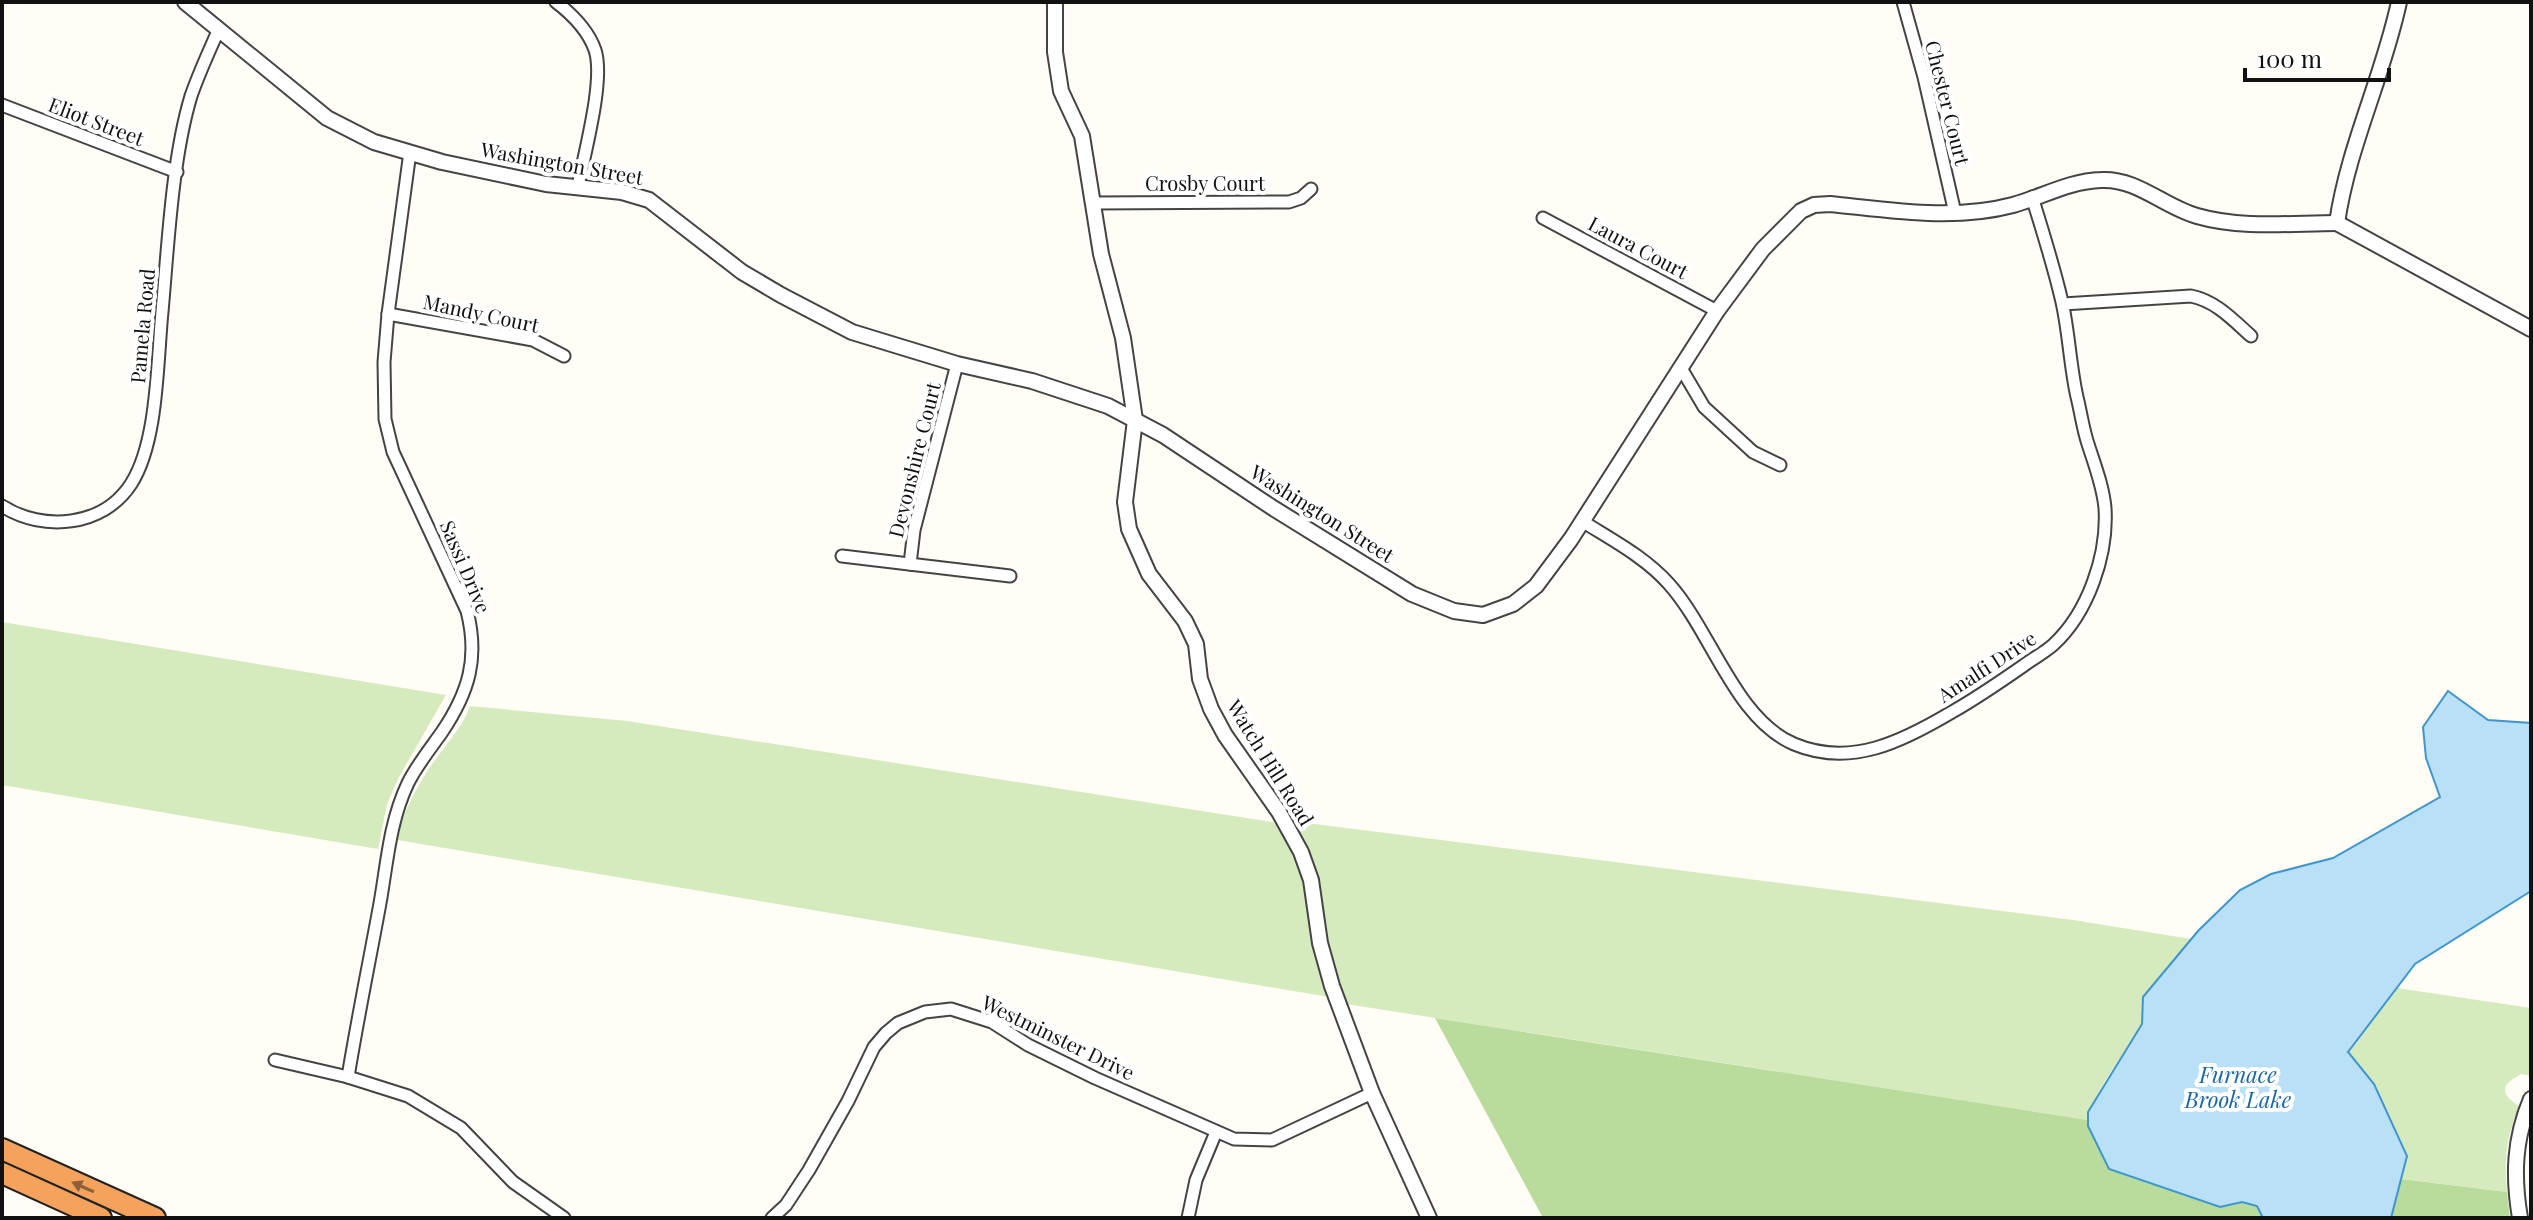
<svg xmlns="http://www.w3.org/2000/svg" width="2533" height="1220" viewBox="0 0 2533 1220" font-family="'Playfair Display',serif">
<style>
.green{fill:#d5ebbd}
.forest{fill:#b9dc9c}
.water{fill:#b9e0f7;stroke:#3f96cf;stroke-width:2}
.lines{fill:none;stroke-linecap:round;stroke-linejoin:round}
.minor-casing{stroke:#444;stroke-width:15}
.tertiary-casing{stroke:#444;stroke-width:18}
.motorway-casing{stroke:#222;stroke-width:24}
.minor{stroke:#fff;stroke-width:11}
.tertiary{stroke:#fff;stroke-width:14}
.motorway{stroke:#f5a25d;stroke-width:20}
.oneway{fill:#8e613b}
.labels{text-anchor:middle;stroke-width:8;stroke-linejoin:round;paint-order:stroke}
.street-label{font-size:20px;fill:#111;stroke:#fff}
.water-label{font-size:22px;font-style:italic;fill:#1768a6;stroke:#fff}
</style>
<rect width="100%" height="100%" fill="#fffdf5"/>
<g class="green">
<path d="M2,622L446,695L399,777L387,804L378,849L2,785Z"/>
<path d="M470,706L627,721L1279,823L1296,855L1305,883L1315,954L1329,997L397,840C402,813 419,782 435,760C447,743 463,727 470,706Z"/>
<path d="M1291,821L2073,920L2191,939L2143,997L2142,1024L2105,1081L2088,1112V1120L1346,1004L1327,938L1317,875Z"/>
<path d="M2397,988L2531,1008V1076L2521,1074C2501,1085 2499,1093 2519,1106C2506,1140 2504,1156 2507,1192L2401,1179L2407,1155L2348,1052Z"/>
</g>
<g class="forest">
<path d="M1435,1018L2088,1120V1126L2109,1169L2220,1207L2242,1202L2257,1206L2263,1218H1543Z"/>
<path d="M2401,1179L2507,1192L2510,1218H2391Z"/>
</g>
<path class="water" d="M2448,691L2488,720L2531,723V891L2415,964L2348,1052L2374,1084L2407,1156L2391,1218H2263L2257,1206L2242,1202L2220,1207L2109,1169L2088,1126V1112L2142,1024L2143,997L2198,931L2240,890L2271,874L2333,858L2440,797L2426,758L2423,727Z"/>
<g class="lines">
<g class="minor-casing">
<g id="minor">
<path d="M556,2C573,15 588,30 595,50C605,80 584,154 578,187"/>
<path d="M1903,2L1924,77L1955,213"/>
<path d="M2,105L177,172"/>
<path d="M1095,203L1289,202L1301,198L1311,189"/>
<path d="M1543,218L1717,311"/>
<path d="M2063,304L2191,296C2216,301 2233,320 2251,336"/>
<path d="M388,314L533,340L564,356"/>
<path d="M1681,368L1704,407L1753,452L1780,465"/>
<path d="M2,506C43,532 103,527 131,484C158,442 157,362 162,312C168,246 172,159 191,96C199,73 209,51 219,29"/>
<path d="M1582,521C1612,540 1645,557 1669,584C1712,632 1735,719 1794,744C1851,768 1903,741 1952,712C1977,698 2000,682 2023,666C2032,659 2044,653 2053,645C2088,613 2108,555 2105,508C2103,486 2095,466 2088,444C2083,429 2081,413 2077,397C2070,366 2069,333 2062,302C2054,267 2043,232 2032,197"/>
<path d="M842,556L1010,576"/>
<path d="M910,564L914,530L957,364"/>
<path d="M275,1060L348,1077L408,1096L461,1128L513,1182L564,1218"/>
<path d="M348,1077C357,1022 368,968 378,914C387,869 388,825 408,783C417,765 430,749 442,732C469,692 479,658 467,611L393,452L385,419L384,362L388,314L410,152"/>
<path d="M772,1218L786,1205L809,1170L848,1101L874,1047L886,1033L898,1023L925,1012L951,1009L992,1022L1028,1045L1095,1078L1234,1139L1272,1140L1372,1093"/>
<path d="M1188,1218L1196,1180L1216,1132"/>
</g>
</g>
<g class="tertiary-casing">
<g id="tertiary">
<path d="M185,2L327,118L374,142L442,162L546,184L622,192L649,200L742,272L781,295L852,332L957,364L1032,381L1108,406L1163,435L1273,508L1412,594L1454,611L1483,615L1513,604L1536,586L1571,539L1717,311L1763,249L1801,211L1814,205L1830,204C1890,210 1953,221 2013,205C2042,197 2069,181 2101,180C2137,178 2164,207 2197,216C2242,229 2292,223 2337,223"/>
<path d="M1055,2V52L1061,91L1082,136L1101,254L1123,338L1135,420L1125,502L1129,529L1149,574L1185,621L1196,644L1200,679L1211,709L1225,735L1279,812L1301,852L1311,880L1320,943L1332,986L1372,1093L1429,1218"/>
<path d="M2337,223C2348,147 2383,77 2399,2"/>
<path d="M2337,223L2531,329"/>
<path d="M2520,1218C2513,1176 2514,1139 2531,1099"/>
</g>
</g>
<g class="motorway-casing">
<g id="motorway">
<path d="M2,1149L155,1218"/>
<path d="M2,1173L101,1218"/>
</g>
</g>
<use href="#minor" class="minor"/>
<use href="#tertiary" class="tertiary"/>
<use href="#motorway" class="motorway"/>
</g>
<defs><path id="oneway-solid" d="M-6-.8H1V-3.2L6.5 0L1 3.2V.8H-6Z" transform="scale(2)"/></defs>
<use class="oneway" href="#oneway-solid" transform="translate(83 1187) rotate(-156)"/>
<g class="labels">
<g class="street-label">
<text transform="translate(1947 103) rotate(76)" y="7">Chester Court</text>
<text transform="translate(96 122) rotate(21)" y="7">Eliot Street</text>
<text transform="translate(562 164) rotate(10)" y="7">Washington Street</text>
<text x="1205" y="191">Crosby Court</text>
<text transform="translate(1638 248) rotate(28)" y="7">Laura Court</text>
<text transform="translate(481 314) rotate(12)" y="7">Mandy Court</text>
<text transform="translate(143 326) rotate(-85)" y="7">Pamela Road</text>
<text transform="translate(915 460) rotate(-76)" y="7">Devonshire Court</text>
<text transform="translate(1322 514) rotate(32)" y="7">Washington Street</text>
<text transform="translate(465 567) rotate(67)" y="7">Sassi Drive</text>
<text transform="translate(1987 667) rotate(-33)" y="7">Amalfi Drive</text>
<text transform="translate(1270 763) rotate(58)" y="7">Watch Hill Road</text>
<text transform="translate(1058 1038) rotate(26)" y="7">Westminster Drive</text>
</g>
<g class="water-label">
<text x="2238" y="1083">Furnace<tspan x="2238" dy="25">Brook Lake</tspan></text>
</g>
</g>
<rect width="2533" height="1220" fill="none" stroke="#111111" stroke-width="8"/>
<path d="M2245 68v12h144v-12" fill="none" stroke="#111111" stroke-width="4"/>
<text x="2257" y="68" font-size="24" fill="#111111" stroke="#ffffff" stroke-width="6" paint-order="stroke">100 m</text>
</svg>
